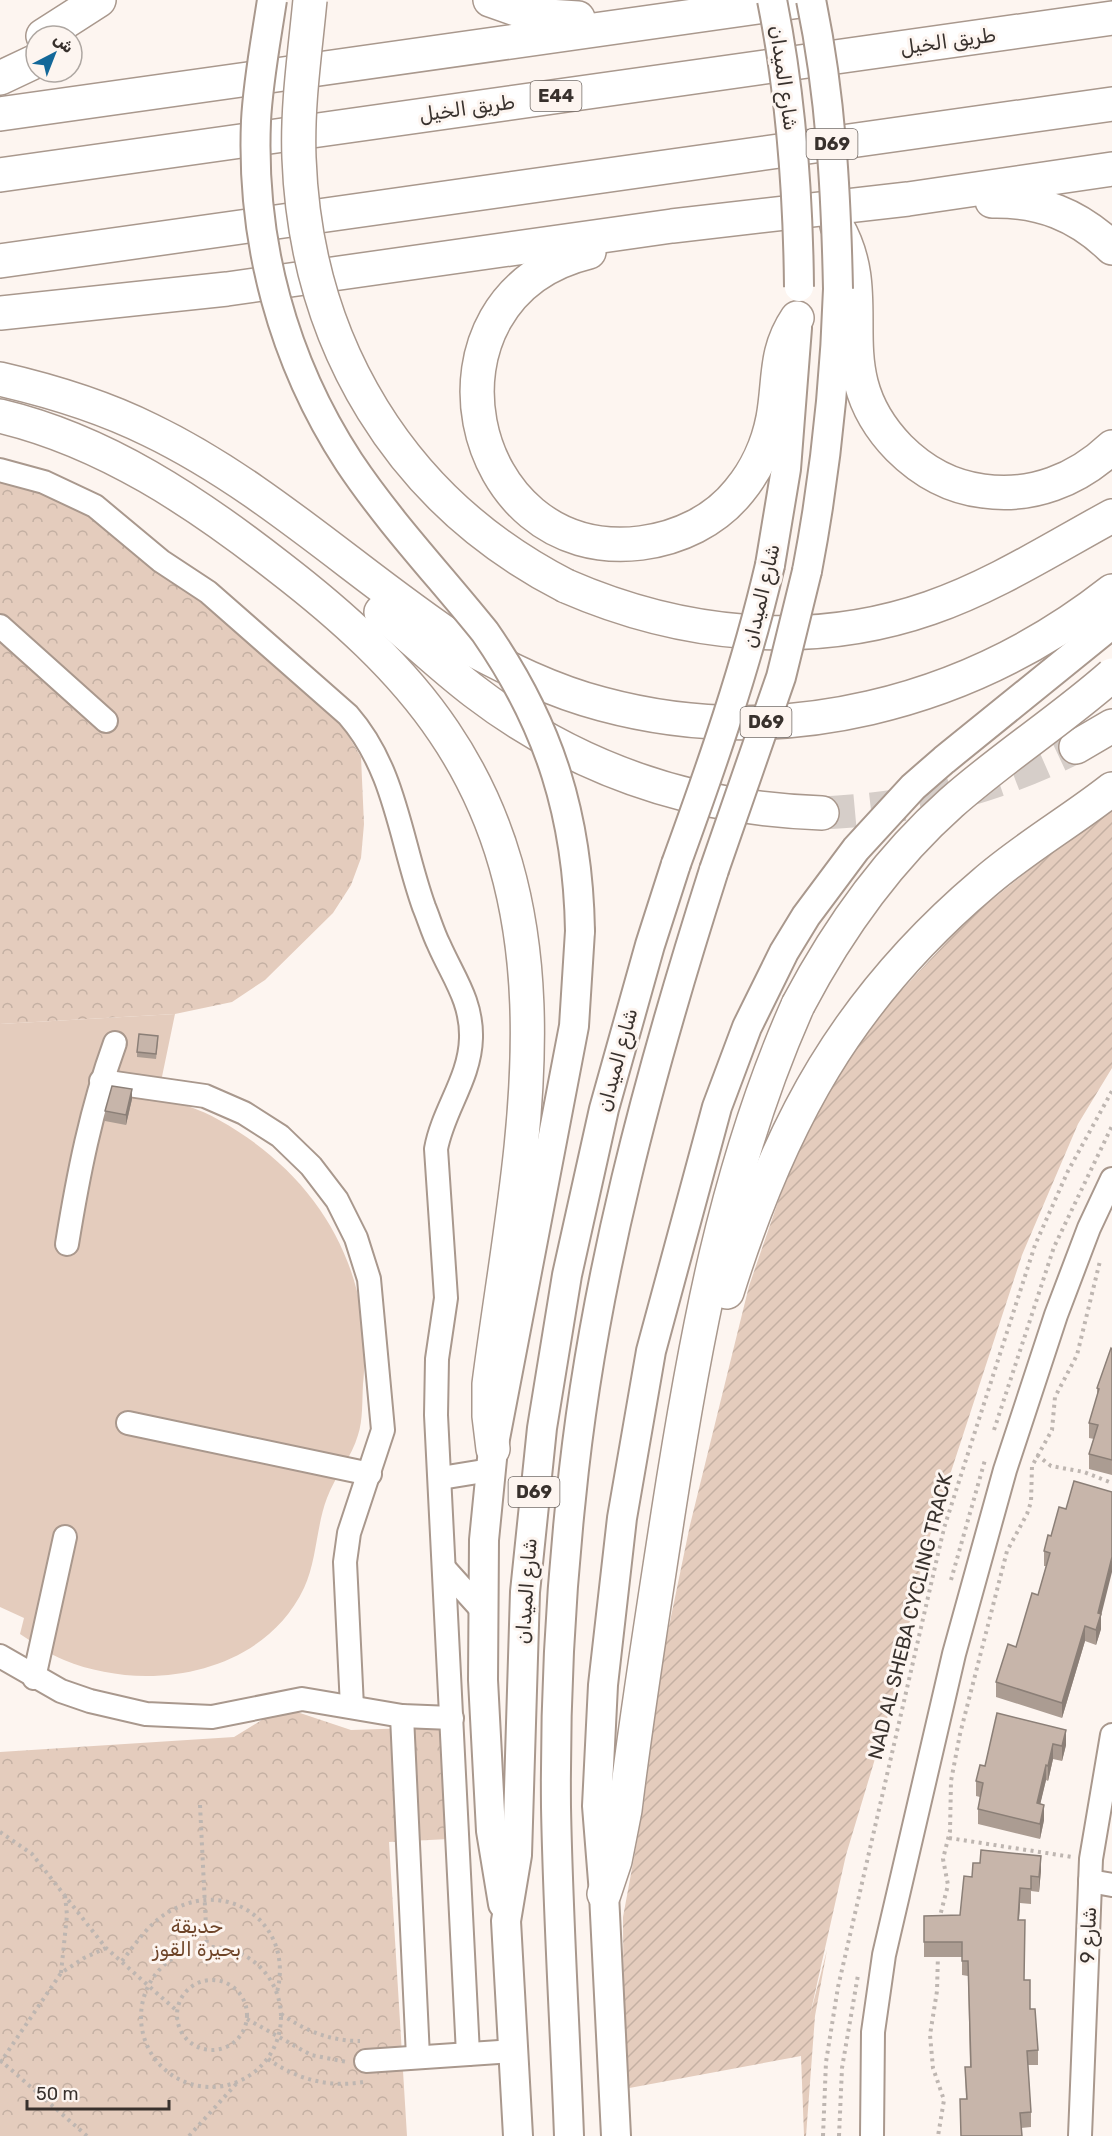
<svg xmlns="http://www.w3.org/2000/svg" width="1112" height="2136" viewBox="0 0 1112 2136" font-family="Rubik,'Noto Sans Arabic',sans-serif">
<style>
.park{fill:url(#park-crowns)}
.garden{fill:url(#garden-furrows)}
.pitch{fill:#e4ccbd}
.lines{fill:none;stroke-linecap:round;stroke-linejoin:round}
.highway-tunnel{stroke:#d6cec9;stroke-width:33;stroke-dasharray:33 16;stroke-linecap:butt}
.minor-casing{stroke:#a9988d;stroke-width:26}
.major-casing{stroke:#a9988d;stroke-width:32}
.highway-casing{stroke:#a9988d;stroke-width:36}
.path{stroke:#beb6b1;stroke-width:4;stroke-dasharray:3 4.5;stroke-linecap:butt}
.minor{stroke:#fff;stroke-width:22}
.major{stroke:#fff;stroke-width:28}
.highway{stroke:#fff;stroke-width:33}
.major-bridge-casing{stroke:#a9988d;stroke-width:32;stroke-linecap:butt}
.highway-bridge-casing{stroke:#a9988d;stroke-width:36;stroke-linecap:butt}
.major-bridge{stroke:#fff;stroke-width:28}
.highway-bridge{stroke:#fff;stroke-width:33}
.wall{fill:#ab9c92}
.shaded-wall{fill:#8b7f77}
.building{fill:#c7b5aa;stroke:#8b7f77;stroke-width:1.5}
.labels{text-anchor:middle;stroke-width:6;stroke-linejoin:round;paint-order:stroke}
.shield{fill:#fdf5f0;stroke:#736c68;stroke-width:1.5}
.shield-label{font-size:18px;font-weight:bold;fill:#38312d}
.street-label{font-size:20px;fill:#38312d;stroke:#fdf5f0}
.park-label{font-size:20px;fill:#6e4428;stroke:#fdf5f0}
</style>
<defs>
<pattern id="park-crowns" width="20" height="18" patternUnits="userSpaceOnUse" patternTransform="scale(1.5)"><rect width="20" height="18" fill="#e4ccbd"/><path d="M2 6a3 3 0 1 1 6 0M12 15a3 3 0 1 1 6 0" fill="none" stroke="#c4b0a3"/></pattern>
<pattern id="garden-furrows" width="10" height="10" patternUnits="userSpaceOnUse" patternTransform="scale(1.5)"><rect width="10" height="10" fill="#e4ccbd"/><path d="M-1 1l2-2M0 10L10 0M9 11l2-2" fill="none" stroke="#c4b0a3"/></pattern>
</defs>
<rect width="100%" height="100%" fill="#fdf5f0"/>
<g class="park">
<path d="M0,476L29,484L52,499L88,512L201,597L340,722L361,757L364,824L361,858L351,885L333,913L265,980L232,1002L175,1014L0,1024Z"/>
<path d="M291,1710L351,1730L442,1727L449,1839L389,1842L407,2136H0V1752L234,1737L270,1715Z"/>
</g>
<path class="garden" d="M1112,803V1068L1078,1124L1022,1255L925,1551L893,1699L846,1855L810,2015L827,1950L815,2016L806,2136H804L801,2056L624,2089L623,1917L643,1809L661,1665L690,1525L749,1286L779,1199L811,1118L874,1020L967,920Z"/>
<path class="pitch" d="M175,1014L158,1096C179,1103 200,1109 219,1120C318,1175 375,1270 363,1384C362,1401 363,1420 358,1435C352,1457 335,1476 327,1498C316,1527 317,1560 304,1588C263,1675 146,1694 64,1660C49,1654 34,1643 20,1634L24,1618L0,1607V1024Z"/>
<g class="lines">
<path class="highway-tunnel" d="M822,813C913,809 995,788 1076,747"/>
<g class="minor-casing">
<g id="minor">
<path d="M0,470L44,482L95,506L161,561L208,592L348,715C396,770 400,840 424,907C429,919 433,933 439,945C453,977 472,1001 471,1038C470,1079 443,1110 436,1149L446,1298L437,1359L436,1415L468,2054"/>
<path d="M0,626L106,721"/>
<path d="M101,1081L205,1096L244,1113L280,1136L311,1166L337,1200L356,1238L369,1279L383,1430L349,1533L345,1562L352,1707"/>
<path d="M67,1244C78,1176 91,1109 115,1043"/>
<path d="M128,1423L370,1474"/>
<path d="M441,1478L490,1470"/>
<path d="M445,1569L481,1609"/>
<path d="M0,1656L61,1691L90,1701L146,1714L212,1717L302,1699L402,1716L452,1718"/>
<path d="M34,1678L65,1537"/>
<path d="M402,1716L418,2057"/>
<path d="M1090,1881L1112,1885"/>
<path d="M366,2061L513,2051"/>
<path d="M872,2136L873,2032L884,1955L954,1654L1005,1470L1056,1315L1089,1228L1112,1179"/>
<path d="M1080,2136L1091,1859L1112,1735"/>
</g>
</g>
<g class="major-casing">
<g id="major">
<path d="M770,565L786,469L797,328"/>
<path d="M807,571C825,477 835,384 838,289"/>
<path d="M503,1904L491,1831L483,1680L484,1540L493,1449L574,1026L580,931"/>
<path d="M518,2136L506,1921L517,1855L525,1592L542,1428L567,1275L604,1109L650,945L676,864"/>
<path d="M569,2136C565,2026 558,1917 556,1807C555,1704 560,1600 571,1498C592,1283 649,1074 714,870"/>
<path d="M616,2136L604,1894L597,1806L603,1685L622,1518L651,1351L717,1107L747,1027L784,952L806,916L856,849L913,787L944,760L1112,624"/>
</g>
</g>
<g class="highway-casing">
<g id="highway">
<path d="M490,0L533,15L578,18"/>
<path d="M43,36L99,0"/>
<path d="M0,78L36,61"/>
<path d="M0,114L807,0"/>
<path d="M0,175L1112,18"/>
<path d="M992,201C1040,200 1078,215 1112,248"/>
<path d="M837,226C881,302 823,370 899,448C922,471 951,487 983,491C1032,498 1077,480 1112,447"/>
<path d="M589,252C408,296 462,565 641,543C679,538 715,521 739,491C756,471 768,444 773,418C780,380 774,352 797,318"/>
<path d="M0,261L1112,104"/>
<path d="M0,313L227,289L672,226L908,199L1112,169"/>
<path d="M0,379C52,391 102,406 150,430C264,485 356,574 460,643C506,668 552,691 602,704C780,752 968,704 1112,591"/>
<path d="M0,416C105,441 196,502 279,567C340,614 401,668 444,732C578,930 517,1164 489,1384V1416L493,1449"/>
<path d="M566,586C681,636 809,650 930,608C994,586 1053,548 1112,516"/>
<path d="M381,612C412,638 442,667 475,692C577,770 695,809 822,813"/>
<path d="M1076,747L1112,726"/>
<path d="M727,1292C780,1123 847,999 984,883C1024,848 1070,822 1112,789"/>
<path d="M604,1894L615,1861L625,1810C637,1711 653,1612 668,1514C695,1340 726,1166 798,1005"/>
</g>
</g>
<g class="path">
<path d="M994,1430L1054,1247L1112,1126"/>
<path d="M1037,1455L1051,1466L1084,1472L1112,1483"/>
<path d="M951,1580L985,1460"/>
<path d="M200,1805L207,1947"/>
<path d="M0,1832L32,1854L106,1948L177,2011"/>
<path d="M949,1838L1072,1857"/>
<path d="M939,1920L948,1885L943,1859L950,1831L951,1781L960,1734L1007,1551L1027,1514L1031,1502L1032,1466L1052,1430L1055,1397L1077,1355L1100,1261"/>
<circle cx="211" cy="2017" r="70"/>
<path d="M938,1954L937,1991L930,2035L933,2068L944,2100L938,2136"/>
<path d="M122,1961C137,1942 151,1920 174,1909C233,1879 294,1927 277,1992"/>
<path d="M61,1973L67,1915L65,1895"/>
<circle cx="212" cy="2015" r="35"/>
<path d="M281,2014C306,2031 330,2041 360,2041"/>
<path d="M247,2019L311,2055L347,2062"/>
<path d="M268,2059C296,2079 329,2088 363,2082"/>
<path d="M0,2060L87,2136"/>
<path d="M0,2063L61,1973L84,1958L106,1948"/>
<path d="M189,2136L237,2083"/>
<path d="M823,2136L826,2062L838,1987L944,1528L1035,1245L1068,1171L1112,1091"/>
<path d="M839,2136L842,2068L858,1975"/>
</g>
<use href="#minor" class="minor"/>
<use href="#major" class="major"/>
<use href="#highway" class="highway"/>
<g class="major-bridge-casing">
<g id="major-bridge">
<path d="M272,0C266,40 258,81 256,121C251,242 283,361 349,462C389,522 440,576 485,632C550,726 578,817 580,931"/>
<path d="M772,0C791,95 798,190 799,287"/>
<path d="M811,0C831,96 836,192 838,289"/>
<path d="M676,864C712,765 746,668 770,565"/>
<path d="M714,870L781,677L807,571"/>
</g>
</g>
<g class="highway-bridge-casing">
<g id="highway-bridge">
<path d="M310,0C305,53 297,105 299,158C306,344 400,501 566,586"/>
<path d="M798,1005C838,929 887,860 951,803C1003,757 1061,720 1112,675"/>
</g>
</g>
<use href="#major-bridge" class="major-bridge"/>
<use href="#highway-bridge" class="highway-bridge"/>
</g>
<g class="wall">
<path d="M158,1041L156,1059L137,1057V1052Z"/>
<path d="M132,1099L126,1125L105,1121V1111Z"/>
<path d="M1112,1349V1475L1089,1469V1454L1094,1439L1089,1438V1423L1097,1396V1388Z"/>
<path d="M1048,1535L1101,1616V1629L1096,1645L1085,1641L1062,1718L996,1697V1682L1016,1647L1038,1595L1046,1566H1044V1551Z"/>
<path d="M997,1713L1066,1745L1062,1761L1053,1759L1048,1781L1046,1780L1040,1804L1044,1820L1040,1839L978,1824V1809L980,1797L976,1796V1781L985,1766Z"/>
<path d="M1041,1870L1039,1892L1031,1891V1904L1020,1903L1019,1920L1024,1980L1038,2050V2065H1028L1031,2112V2127L1021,2128L1022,2136H961L960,2099H966L965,2067H970L968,1976L962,1975V1957H924V1916L960,1915L972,1877Z"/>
</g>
<g class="shaded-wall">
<path d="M132,1089V1099L126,1125V1115Z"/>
<path d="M1112,1557V1572L1101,1616V1629L1096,1645V1630L1098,1613Z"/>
<path d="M1085,1626V1641L1062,1718V1703Z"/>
<path d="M1066,1730V1745L1062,1761V1746Z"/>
<path d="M1053,1744V1759L1048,1781V1766Z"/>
<path d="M1046,1765V1780L1037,1818V1803Z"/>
<path d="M1044,1805V1820L1040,1839V1824Z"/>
<path d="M1041,1856V1870L1039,1892V1877Z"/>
<path d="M1020,1888V1903L1018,1935V1920Z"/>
</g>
<g class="building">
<path d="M139,1034L158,1036L156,1054L137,1052Z"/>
<path d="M112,1086L132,1089L126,1115L105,1111Z"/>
<path d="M1111,1348L1112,1349V1460L1089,1454L1098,1425L1089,1423L1099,1389L1097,1388Z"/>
<path d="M1074,1481L1112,1492V1557L1098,1613L1101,1614L1096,1630L1085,1626L1062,1703L996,1682L1008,1644L1016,1647L1032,1593L1038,1595L1050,1553L1044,1551L1048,1535L1051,1536L1059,1507L1066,1509Z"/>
<path d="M997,1713L1066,1730L1062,1746L1053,1744L1048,1766L1046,1765L1037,1803L1044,1805L1040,1824L978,1809L983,1783L976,1781L980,1765L985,1766Z"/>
<path d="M981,1850L1041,1856L1039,1877L1031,1876V1889L1020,1888L1018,1920H1025L1024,1980H1030V2009H1035L1038,2050L1027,2051L1031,2112L1020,2113L1022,2136H961L960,2099H967L965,2067H971L968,1961H962V1942H924V1916L960,1915L964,1876L972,1877L973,1863H980Z"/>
</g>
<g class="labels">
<g class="shield">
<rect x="530.5" y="81" width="51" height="30" rx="4.5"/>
<rect x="806.5" y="129" width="51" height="30" rx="4.5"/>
<rect x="740.5" y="707" width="51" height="30" rx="4.5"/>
<rect x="508.5" y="1477" width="51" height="30" rx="4.5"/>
</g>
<g class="shield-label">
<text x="556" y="102">E44</text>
<text x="832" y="150">D69</text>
<text x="766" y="728">D69</text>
<text x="534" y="1498">D69</text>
</g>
<g class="street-label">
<text transform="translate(948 41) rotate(-8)" y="7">طريق الخيل</text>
<text transform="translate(784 78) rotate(82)" y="7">شارع الميدان</text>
<text transform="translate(467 108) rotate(-8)" y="7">طريق الخيل</text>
<text transform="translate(761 596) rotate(-77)" y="7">شارع الميدان</text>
<text transform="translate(617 1060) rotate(-75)" y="7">شارع الميدان</text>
<text transform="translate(526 1591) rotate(-86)" y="7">شارع الميدان</text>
<text transform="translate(910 1616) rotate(-76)" y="7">NAD AL SHEBA CYCLING TRACK</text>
<text transform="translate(1088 1935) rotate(-88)" y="7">شارع 9</text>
</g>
<g class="park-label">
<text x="197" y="1933">حديقة<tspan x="197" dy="23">بحيرة القوز</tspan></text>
</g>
</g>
<g transform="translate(54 54) rotate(42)"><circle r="28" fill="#fdf5f0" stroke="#aea7a2" stroke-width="1.5"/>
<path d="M0-4.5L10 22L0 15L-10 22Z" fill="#136899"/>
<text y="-9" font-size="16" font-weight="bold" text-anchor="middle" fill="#38312d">ش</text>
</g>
<path d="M27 2100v9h142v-9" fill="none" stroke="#38312d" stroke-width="3"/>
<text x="36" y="2100" font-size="18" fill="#38312d" stroke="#fdf5f0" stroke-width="4.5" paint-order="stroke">50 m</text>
</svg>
